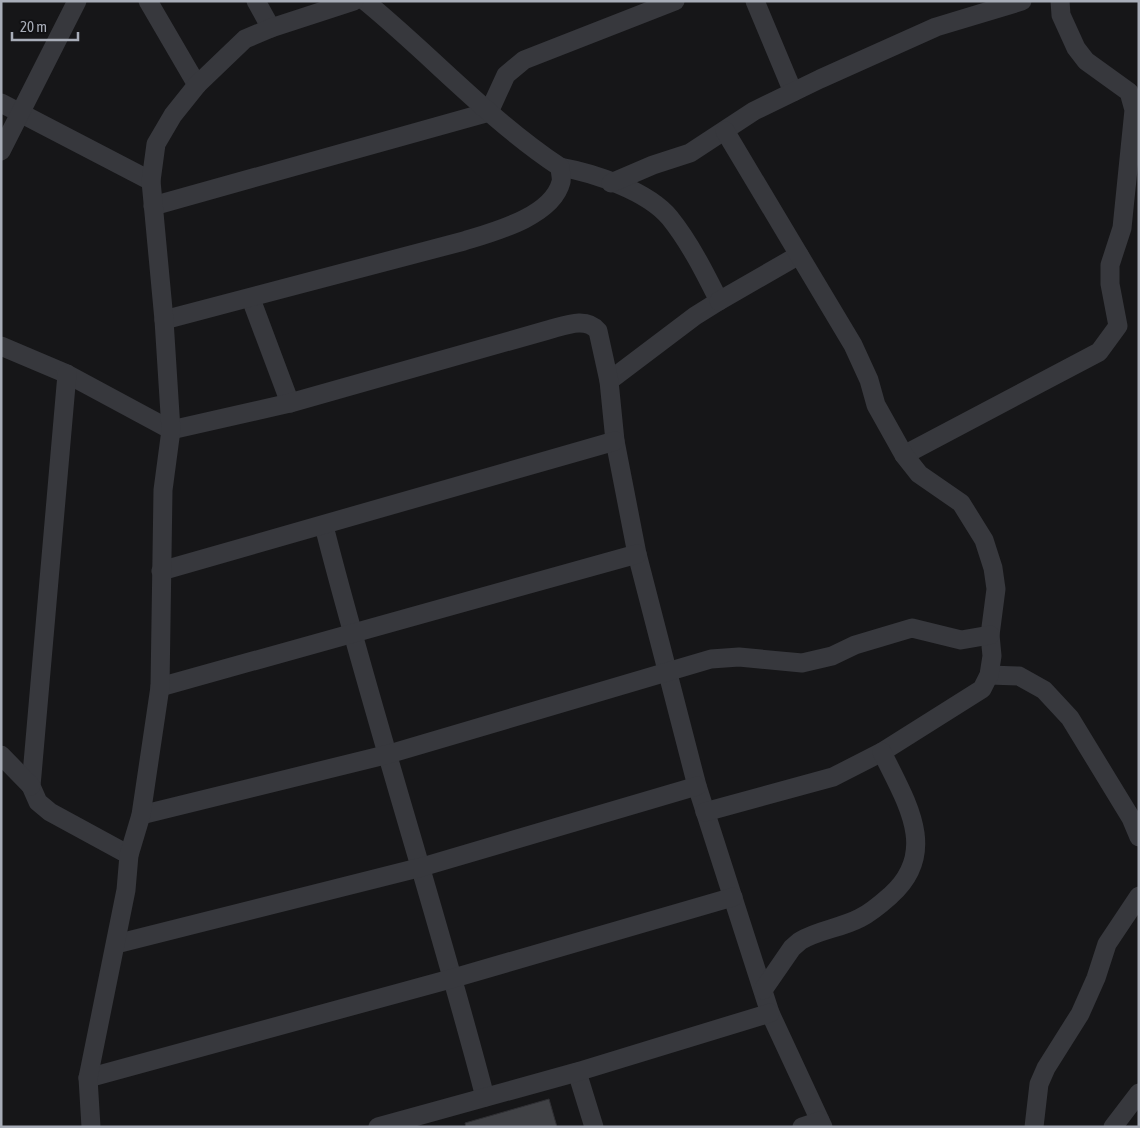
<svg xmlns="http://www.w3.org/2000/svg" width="1140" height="1128" viewBox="0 0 1140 1128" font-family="'Asap Condensed',sans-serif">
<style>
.building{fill:#404145;stroke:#303034}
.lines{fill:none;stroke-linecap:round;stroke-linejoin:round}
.minor{stroke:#37383d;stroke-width:19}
</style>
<rect width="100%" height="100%" fill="#161618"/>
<path class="building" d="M549,1099L557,1127H466L465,1123Z"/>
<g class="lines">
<g class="minor">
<path d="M148,1L197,85"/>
<path d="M256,1L271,28"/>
<path d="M755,1L793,92"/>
<path d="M1,103L151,181"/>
<path d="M1,151L77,1"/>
<path d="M560,167C594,173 648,191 670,218C690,243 705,273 719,301L695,316L609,381"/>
<path d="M611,183L653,165L690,153L754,111L820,79L936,27L1022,1"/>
<path d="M153,206L489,112L506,75L524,60L675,1"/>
<path d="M251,299L290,403"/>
<path d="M719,301L799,255"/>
<path d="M164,320L464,241C493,232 552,217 561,182C562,178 560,172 560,167C489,120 431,55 365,1"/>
<path d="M1,346L67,374L171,430L290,403L548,330C564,326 586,316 598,331L609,381L615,441L637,554L697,786L770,1013L823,1127"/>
<path d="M67,374L31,786L38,802L50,812L129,855"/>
<path d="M904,455L1099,352L1118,326L1110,284V265L1122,228L1134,110L1129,92L1086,61L1076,48L1061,15L1060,1"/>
<path d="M324,526C373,718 435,906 485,1097"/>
<path d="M161,571L615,441"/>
<path d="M989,675L1019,676L1044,690L1070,718L1131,818L1139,837"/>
<path d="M160,687L637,554"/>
<path d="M1,755L31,786"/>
<path d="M705,812L833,777L882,752L982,689L989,675L992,656L990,635L996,589L993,568L984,540L961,503L919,474L904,455L876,405L869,380L853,345L725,131"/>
<path d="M141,815L389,754L711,659L739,657L802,663L832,656L855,645L912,628L961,640L990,635"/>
<path d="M116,944L422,867L697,786"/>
<path d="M763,990L792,948L800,941C818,930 841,928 860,918C872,912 882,903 891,895C940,851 905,800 882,752"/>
<path d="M577,1072L594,1127"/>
<path d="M88,1078L454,978L733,897"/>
<path d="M91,1127L88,1078L126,890L129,855L141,815L160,687L163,490L171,430L164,320L151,181L156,144L173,115L197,85L245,39L271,28L354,1"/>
<path d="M378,1127L577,1072L770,1013"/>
<path d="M802,1127L820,1121"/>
<path d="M1034,1127L1039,1084L1046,1068L1080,1014L1096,978L1107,944L1139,896"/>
<path d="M1113,1127L1139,1093"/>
</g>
</g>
<rect width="1140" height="1128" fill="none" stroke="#a8adb8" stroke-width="5"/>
<path d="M12 32v8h66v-8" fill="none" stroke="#a8adb8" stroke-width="2.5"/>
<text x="20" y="32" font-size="15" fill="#a8adb8" stroke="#111113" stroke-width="4" paint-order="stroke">20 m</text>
</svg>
